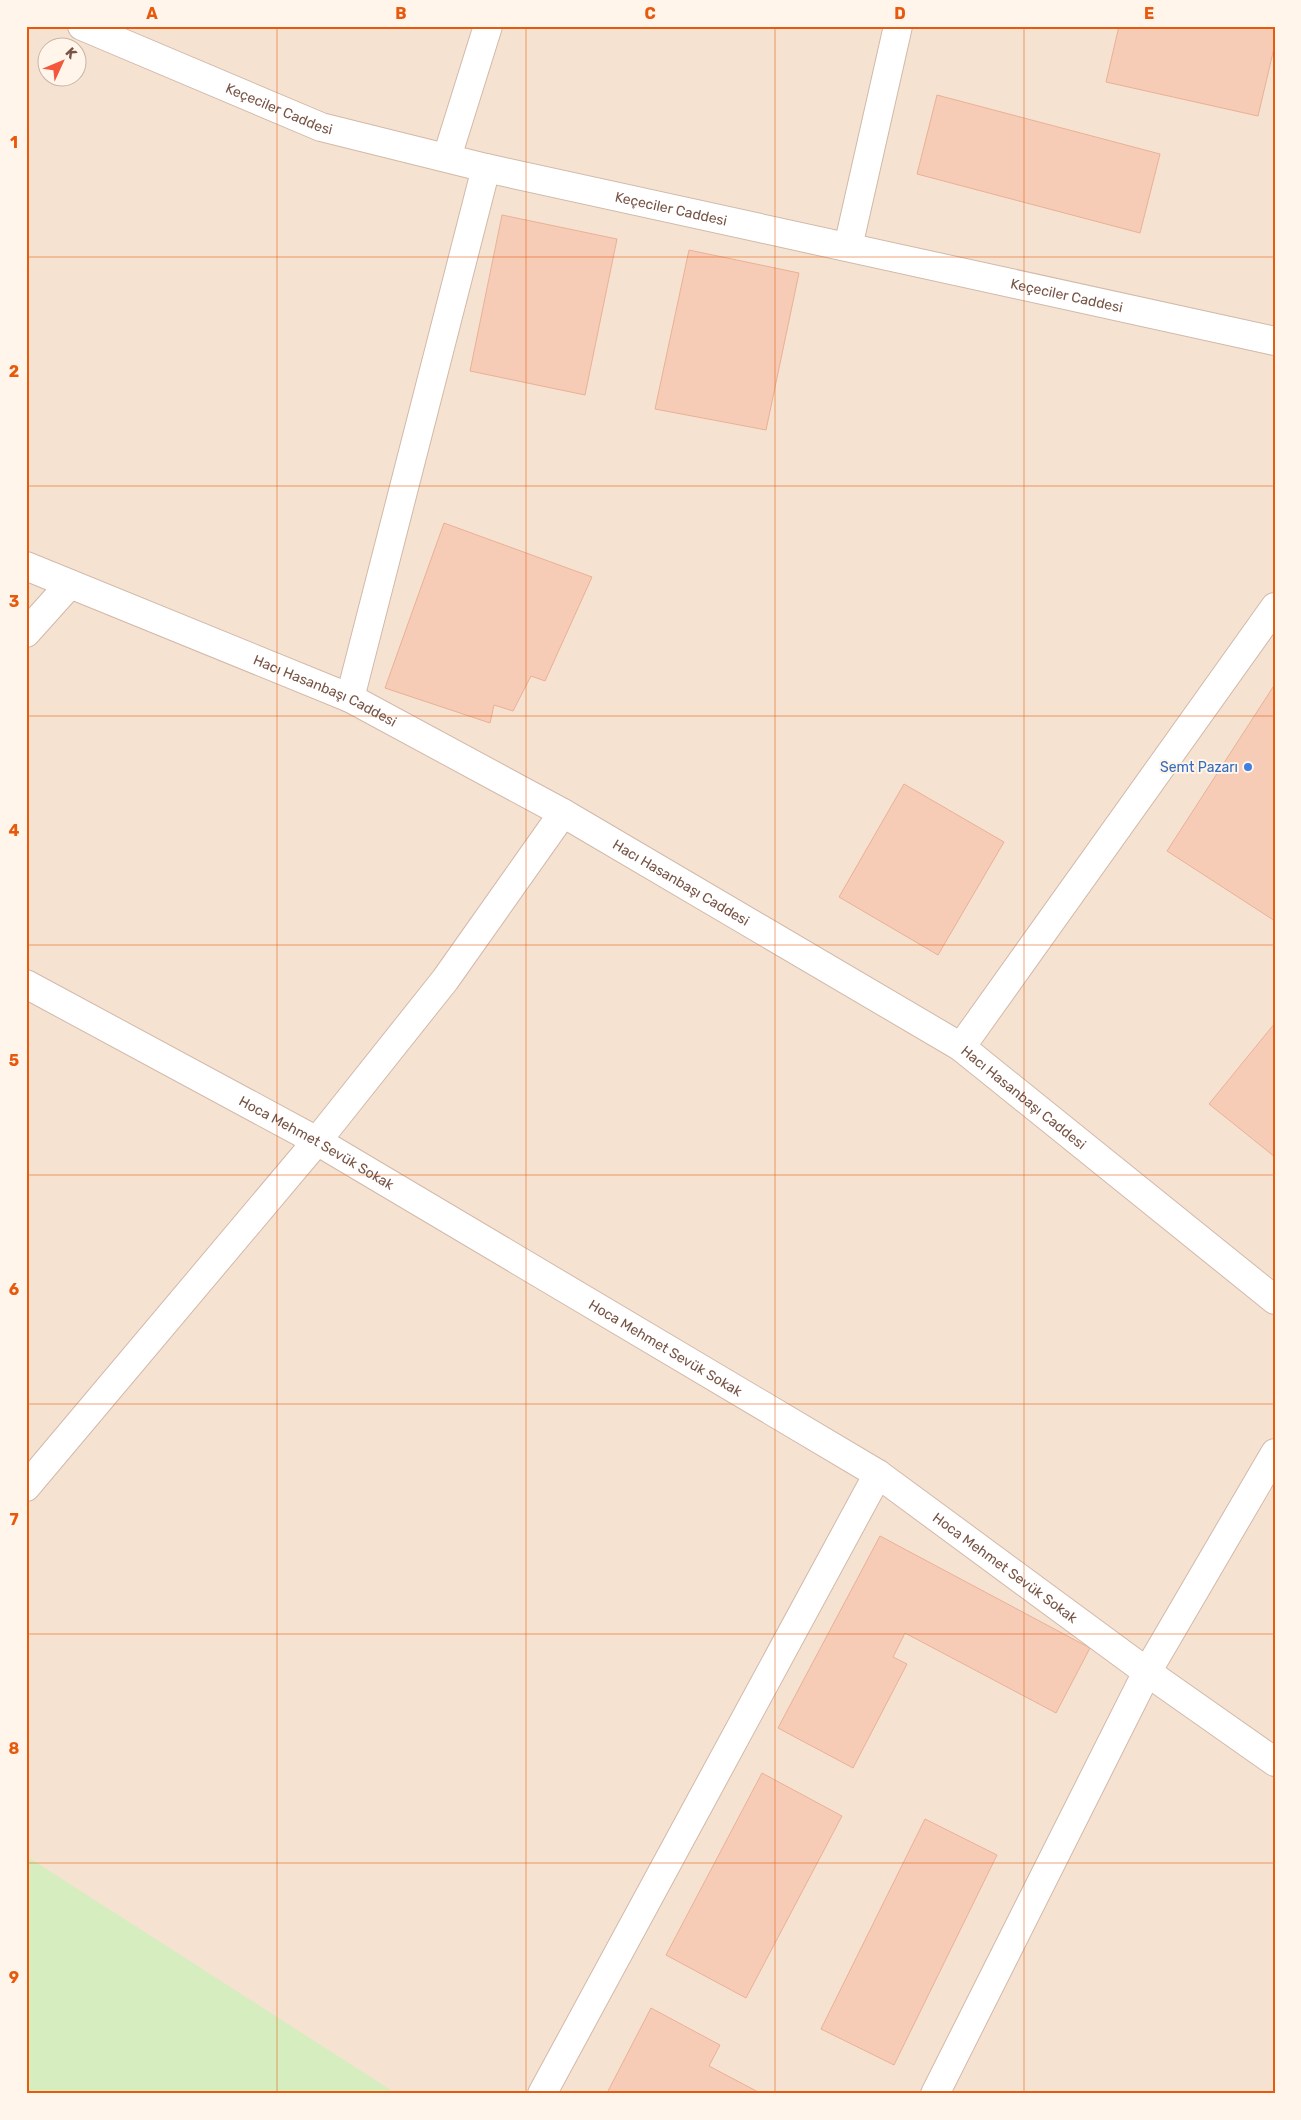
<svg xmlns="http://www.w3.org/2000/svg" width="1301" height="2120" viewBox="0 0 1301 2120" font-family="Rubik,sans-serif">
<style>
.residential{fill:#f6e2d0;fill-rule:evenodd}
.green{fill:#d5edbf}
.building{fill:#f6ccb7;stroke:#eab096}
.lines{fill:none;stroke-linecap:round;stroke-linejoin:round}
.minor-casing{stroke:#d2b9aa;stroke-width:30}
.minor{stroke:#fff;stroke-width:28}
.grid{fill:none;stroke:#e8590c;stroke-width:1;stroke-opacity:0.55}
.shop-dot{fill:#3f7fe0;stroke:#fff5ea;stroke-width:2}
.labels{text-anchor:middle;stroke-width:4;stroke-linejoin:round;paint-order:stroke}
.street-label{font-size:14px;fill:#785446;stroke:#fff5ea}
.shop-label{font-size:14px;fill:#366cbe;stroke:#fff5ea;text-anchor:end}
.neatline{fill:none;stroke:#e8590c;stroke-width:2}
.grid-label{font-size:16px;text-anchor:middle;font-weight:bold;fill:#e8590c}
</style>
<rect width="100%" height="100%" fill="#fef1e2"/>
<path class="residential" d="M26,26H1275V2094H26ZM48,48H78V78H48Z"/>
<path class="green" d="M26,1856L397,2094H34L26,2088Z"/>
<g class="building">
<path d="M1119,26H1275V44L1258,116L1106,82Z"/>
<path d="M937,95L1160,154L1140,233L917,174Z"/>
<path d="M502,215L617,239L585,395L470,371Z"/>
<path d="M689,250L799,273L766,430L655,409Z"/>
<path d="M444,523L592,577L545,681L531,676L513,711L494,705L490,723L385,688Z"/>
<path d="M1275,684V921L1167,851Z"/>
<path d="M904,784L1004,842L938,955L839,897Z"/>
<path d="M1275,1023V1157L1209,1104Z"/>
<path d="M880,1536L1090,1648L1056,1713L905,1633L893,1657L907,1664L853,1768L778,1728Z"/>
<path d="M762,1773L842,1816L746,1998L666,1955Z"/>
<path d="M925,1819L997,1855L894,2065L821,2029Z"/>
<path d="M651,2008L720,2045L709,2066L762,2094L607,2093Z"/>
</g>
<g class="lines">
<g class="minor-casing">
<g id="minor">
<path id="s1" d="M82,26L321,127L486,168L1275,341"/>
<path d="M447,157L488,26"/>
<path d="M848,247L898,26"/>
<path id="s2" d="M26,566L350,698L563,813L961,1047L1275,1300"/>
<path d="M26,633L70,584"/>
<path d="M350,698L486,168"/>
<path id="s3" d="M26,984L317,1141L878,1474L1147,1672L1275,1762"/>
<path d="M961,1047L1275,607"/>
<path d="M26,1487L317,1141L445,980L563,813"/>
<path d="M542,2094L878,1474"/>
<path d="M935,2094L1147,1672L1275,1453"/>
</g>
</g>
<use href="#minor" class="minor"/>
</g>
<path class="grid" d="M277,26V2094M526,26V2094M775,26V2094M1024,26V2094M26,257H1275M26,486H1275M26,716H1275M26,945H1275M26,1175H1275M26,1404H1275M26,1634H1275M26,1863H1275"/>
<circle class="shop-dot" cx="1248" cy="767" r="5"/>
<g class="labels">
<g class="street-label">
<text dy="5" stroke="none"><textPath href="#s1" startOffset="214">Keçeciler Caddesi</textPath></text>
<text dy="5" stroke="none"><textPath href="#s1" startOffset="619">Keçeciler Caddesi</textPath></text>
<text dy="5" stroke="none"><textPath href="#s1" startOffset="1024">Keçeciler Caddesi</textPath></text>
<text dy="5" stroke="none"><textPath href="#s2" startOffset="324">Hacı Hasanbaşı Caddesi</textPath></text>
<text dy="5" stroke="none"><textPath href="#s2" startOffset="729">Hacı Hasanbaşı Caddesi</textPath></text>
<text dy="5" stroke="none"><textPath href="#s2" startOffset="1134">Hacı Hasanbaşı Caddesi</textPath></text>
<text dy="5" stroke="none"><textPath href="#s3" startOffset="331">Hoca Mehmet Sevük Sokak</textPath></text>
<text dy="5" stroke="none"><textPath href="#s3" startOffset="736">Hoca Mehmet Sevük Sokak</textPath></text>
<text dy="5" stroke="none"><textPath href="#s3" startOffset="1141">Hoca Mehmet Sevük Sokak</textPath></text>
</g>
<g class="shop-label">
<text x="1238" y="772">Semt Pazarı</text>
</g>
</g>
<rect width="1301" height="2120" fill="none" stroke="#fff5ea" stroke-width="55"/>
<g transform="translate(62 62) rotate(46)"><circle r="24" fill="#fff5ea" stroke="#c9b5a8"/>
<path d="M0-4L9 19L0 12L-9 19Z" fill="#f3583c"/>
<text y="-8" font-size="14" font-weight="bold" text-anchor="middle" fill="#785446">K</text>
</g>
<rect x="28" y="28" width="1246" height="2064" class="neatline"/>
<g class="grid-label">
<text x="152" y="19">A</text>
<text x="401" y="19">B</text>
<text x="650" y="19">C</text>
<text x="900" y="19">D</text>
<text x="1149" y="19">E</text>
<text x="14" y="148">1</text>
<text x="14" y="377">2</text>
<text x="14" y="607">3</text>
<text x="14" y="836">4</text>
<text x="14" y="1066">5</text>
<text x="14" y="1295">6</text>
<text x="14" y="1525">7</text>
<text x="14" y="1754">8</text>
<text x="14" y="1983">9</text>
</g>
</svg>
